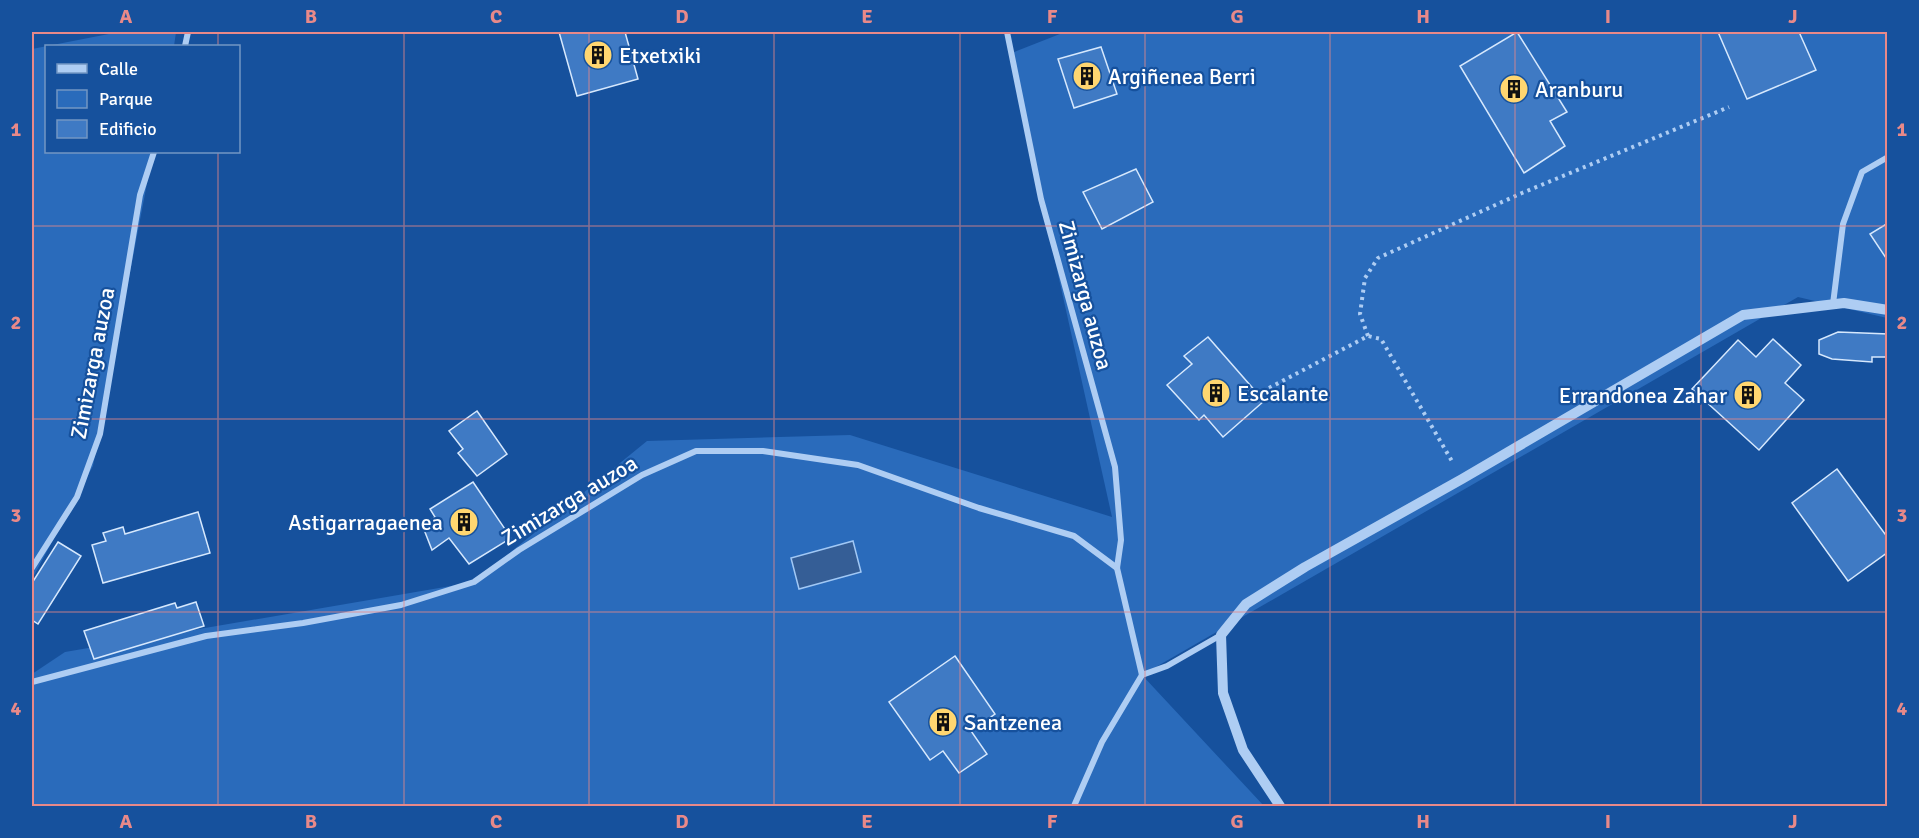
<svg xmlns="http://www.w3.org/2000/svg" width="1919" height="838" viewBox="0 0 1919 838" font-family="Signika,sans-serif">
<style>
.green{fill:#2a6bbb}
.water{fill:#355e96;stroke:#a1c8f5;stroke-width:1.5}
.building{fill:#3f7ac4;stroke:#d6e8fd;stroke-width:1.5}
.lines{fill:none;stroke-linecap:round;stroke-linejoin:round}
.path{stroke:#aecdf3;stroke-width:4;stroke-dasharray:3 4.5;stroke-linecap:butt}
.minor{stroke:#aecdf3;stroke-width:6}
.tertiary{stroke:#aecdf3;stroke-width:10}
.grid{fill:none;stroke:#e88989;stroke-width:1.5;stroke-opacity:0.55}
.labels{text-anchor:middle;stroke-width:4.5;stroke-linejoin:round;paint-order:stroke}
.poi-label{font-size:22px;fill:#fff;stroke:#16519d;text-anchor:start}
.street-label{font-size:22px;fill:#fff;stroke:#16519d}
.neatline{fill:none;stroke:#e88989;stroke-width:2}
.grid-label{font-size:20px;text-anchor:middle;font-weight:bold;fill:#e88989}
</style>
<rect width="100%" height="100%" fill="#16519d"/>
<g class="green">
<path d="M119,32H176L174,46H46V152H153L93,466L32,579V49Z"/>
<path d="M1065,32H1887V318L1798,297L1142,675L1264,806H32V674L65,652L474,582L647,441L850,435L1112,517L1009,54Z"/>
</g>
<path class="water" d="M853,541L861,572L799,589L791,558Z"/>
<g class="building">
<path d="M559,32H625L638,79L577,96Z"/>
<path d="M1517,32L1567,112L1550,121L1565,146L1524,173L1460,66Z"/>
<path d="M1718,32H1799L1816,70L1747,99Z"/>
<path d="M1101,47L1117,94L1074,108L1058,59Z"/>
<path d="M1136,169L1153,202L1102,229L1083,192Z"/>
<path d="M1888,223V261L1870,234Z"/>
<path d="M1838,332L1888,334V357H1872V362L1832,359L1819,354V340Z"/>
<path d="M1208,337L1264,401L1223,437L1204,415L1199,420L1167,385L1192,364L1184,356Z"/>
<path d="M1773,339L1801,365L1785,383L1804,400L1759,450L1692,389L1738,340L1756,357Z"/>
<path d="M477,411L507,454L477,476L458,453L463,449L449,431Z"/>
<path d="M1837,469L1888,538V552L1848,581L1792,503Z"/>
<path d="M473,482L511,538L469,564L449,538L432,550L423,527L435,517L430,509Z"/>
<path d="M198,512L210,553L103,583L92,545L106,541L103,533L123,527L125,534Z"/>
<path d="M58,542L81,556L38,624L32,620V583Z"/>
<path d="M196,602L204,626L94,659L84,631L175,603L177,608Z"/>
<path d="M955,656L995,714L971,731L987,754L959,773L943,751L930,760L889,702Z"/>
</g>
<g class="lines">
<g class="path">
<path d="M1368,336L1360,314L1365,278L1378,258L1522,193L1729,107"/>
<path d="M1269,388L1368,336L1381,339L1453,463"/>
</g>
<g class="minor">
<path d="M1007,32L1041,199L1115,467L1121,540L1117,568L1142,675L1167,666L1221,635"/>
<path d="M185,46L188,32"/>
<path d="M1833,304L1843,224L1862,172L1888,157"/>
<path d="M32,568L77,497L100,434L140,195L154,152"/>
<path d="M32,682L206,636L303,623L401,605L474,582L519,550L642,475L696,451H763L858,465L979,508L1074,536L1117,568"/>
<path d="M1074,806L1102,742L1142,675"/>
</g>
<path class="tertiary" d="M1280,806L1243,750L1223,693L1221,635L1246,604L1305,567L1462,479L1743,315L1844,303L1888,310"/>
</g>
<path class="grid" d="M218,32V46M404,32V806M589,32V806M774,32V806M960,32V806M1145,32V806M1330,32V806M1515,32V806M1701,32V806M218,152V806M32,226H1888M32,419H1888M32,612H1888"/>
<defs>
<g id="building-disc" transform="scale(1.5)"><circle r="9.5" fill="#ffd670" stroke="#16519d"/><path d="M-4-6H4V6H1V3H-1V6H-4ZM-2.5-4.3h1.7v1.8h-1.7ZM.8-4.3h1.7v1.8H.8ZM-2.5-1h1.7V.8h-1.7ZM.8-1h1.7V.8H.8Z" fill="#111"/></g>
</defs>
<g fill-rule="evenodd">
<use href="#building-disc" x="598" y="55"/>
<use href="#building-disc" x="1087" y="76"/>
<use href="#building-disc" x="1514" y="89"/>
<use href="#building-disc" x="1216" y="393"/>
<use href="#building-disc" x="1748" y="395"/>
<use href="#building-disc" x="464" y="522"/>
<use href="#building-disc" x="943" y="722"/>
</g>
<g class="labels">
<g class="poi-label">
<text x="619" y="63">Etxetxiki</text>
<text x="1108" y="84">Argiñenea Berri</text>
<text x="1535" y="97">Aranburu</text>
<text x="1237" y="401">Escalante</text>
<text x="1727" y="403" text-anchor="end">Errandonea Zahar</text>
<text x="443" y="530" text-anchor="end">Astigarragaenea</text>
<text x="964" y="730">Santzenea</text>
</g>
<g class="street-label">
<text transform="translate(1086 295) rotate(75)" y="8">Zimizarga auzoa</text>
<text transform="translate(92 363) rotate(-79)" y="8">Zimizarga auzoa</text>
<text transform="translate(569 500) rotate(-31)" y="8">Zimizarga auzoa</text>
</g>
</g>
<rect width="1919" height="838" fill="none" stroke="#16519d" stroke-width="66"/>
<rect x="45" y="45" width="195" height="108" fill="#16519d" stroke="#7397c4" stroke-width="1.5"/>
<rect x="57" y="64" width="30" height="9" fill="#aecdf3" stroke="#7397c4" stroke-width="1.5"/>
<text x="99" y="75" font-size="18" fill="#ffffff">Calle</text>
<rect x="57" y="90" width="30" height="18" fill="#2a6bbb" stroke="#7397c4" stroke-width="1.5"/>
<text x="99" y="105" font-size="18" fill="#ffffff">Parque</text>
<rect x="57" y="120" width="30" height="18" fill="#3f7ac4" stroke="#7397c4" stroke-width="1.5"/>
<text x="99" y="135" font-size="18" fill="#ffffff">Edificio</text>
<rect x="33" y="33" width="1853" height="772" class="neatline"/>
<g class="grid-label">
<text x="126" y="23">A</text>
<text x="311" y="23">B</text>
<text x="496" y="23">C</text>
<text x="682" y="23">D</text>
<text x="867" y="23">E</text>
<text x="1052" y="23">F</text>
<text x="1237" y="23">G</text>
<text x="1423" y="23">H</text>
<text x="1608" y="23">I</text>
<text x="1793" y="23">J</text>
<text x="16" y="136">1</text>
<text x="1902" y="136">1</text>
<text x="16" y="329">2</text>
<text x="1902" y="329">2</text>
<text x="16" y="522">3</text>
<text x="1902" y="522">3</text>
<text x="16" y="715">4</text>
<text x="1902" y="715">4</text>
<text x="126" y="828">A</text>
<text x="311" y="828">B</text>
<text x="496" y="828">C</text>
<text x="682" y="828">D</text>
<text x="867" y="828">E</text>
<text x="1052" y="828">F</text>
<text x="1237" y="828">G</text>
<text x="1423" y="828">H</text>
<text x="1608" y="828">I</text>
<text x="1793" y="828">J</text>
</g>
</svg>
